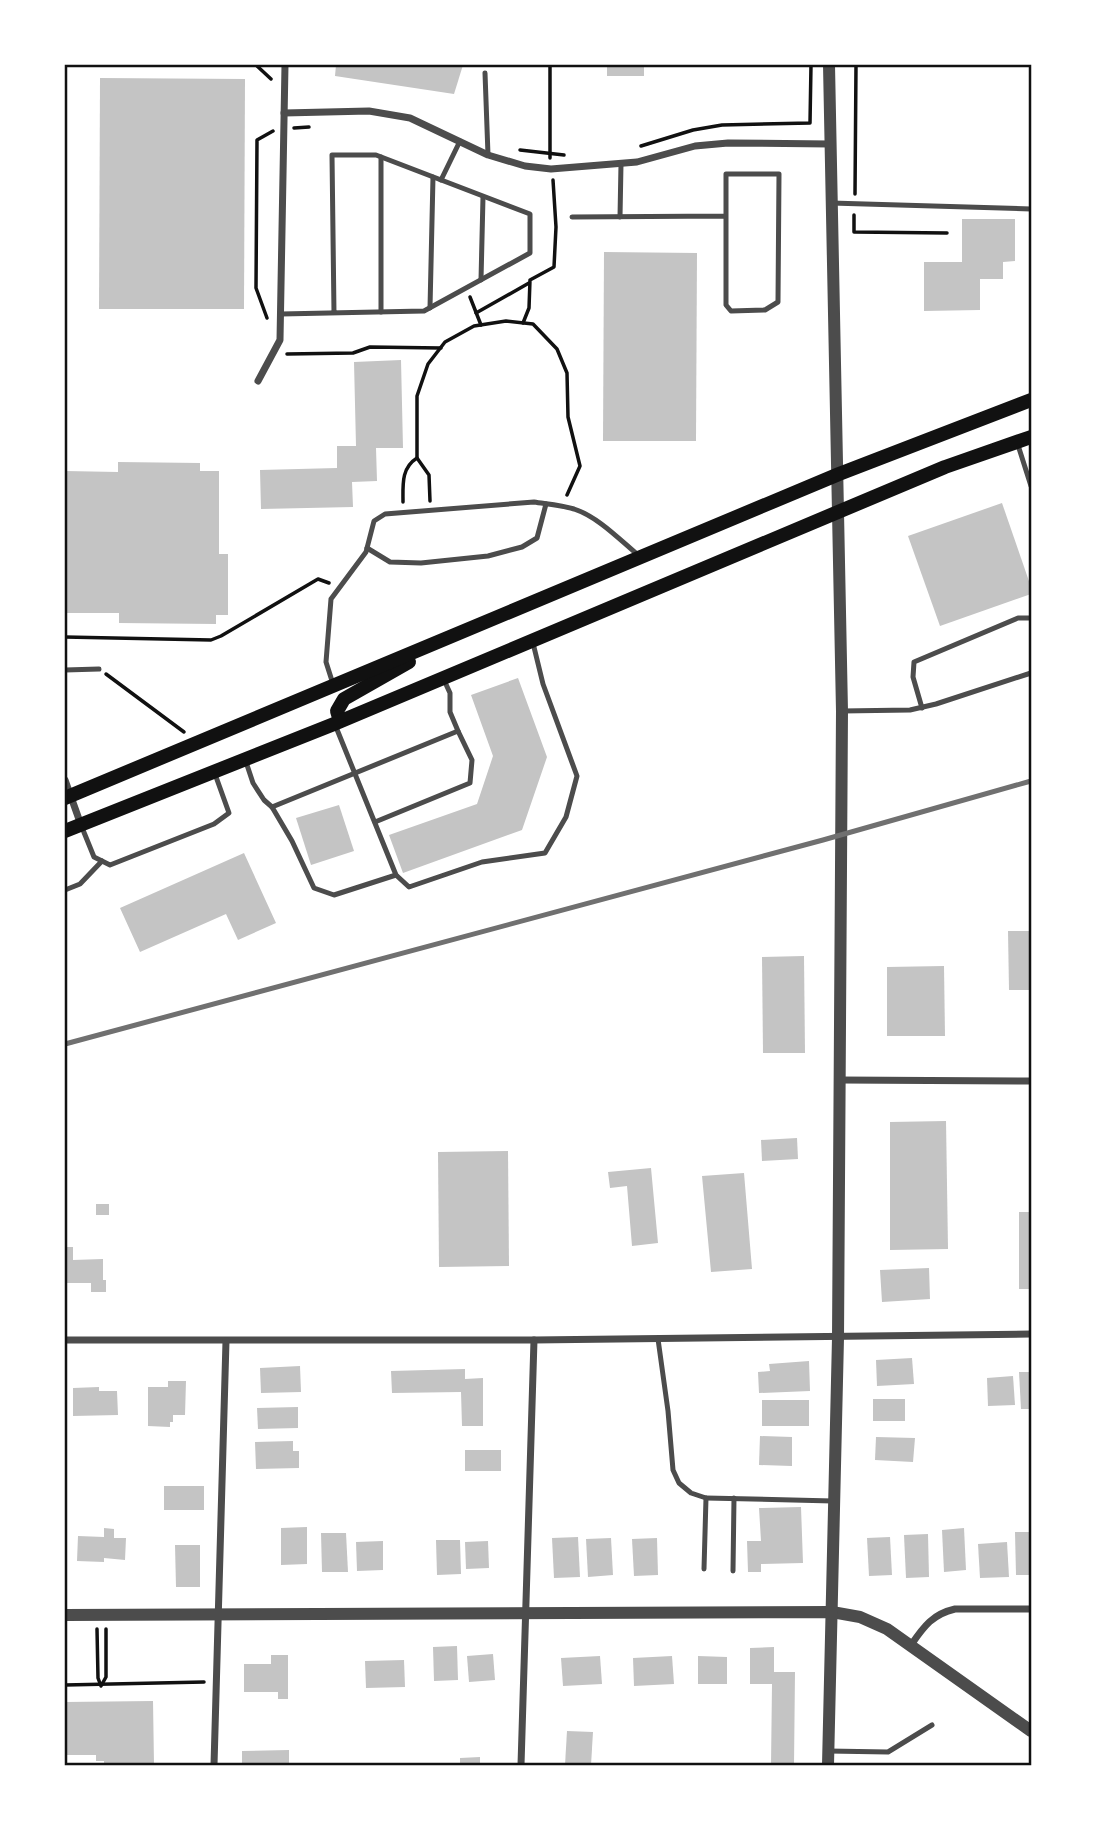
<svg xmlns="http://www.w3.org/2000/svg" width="1096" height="1830" viewBox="0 0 1096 1830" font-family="'PT Sans',sans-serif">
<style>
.building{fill:#c4c4c4}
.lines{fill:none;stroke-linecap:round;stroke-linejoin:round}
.path{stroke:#111;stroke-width:3.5}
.service{stroke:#4c4c4c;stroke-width:5}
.minor{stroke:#4c4c4c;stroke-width:7}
.tertiary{stroke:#4c4c4c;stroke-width:12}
.secondary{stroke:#111;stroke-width:14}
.rail{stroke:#707070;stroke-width:5}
.neatline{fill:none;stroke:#111;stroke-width:2.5}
</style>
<rect width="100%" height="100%" fill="#fff"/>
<g class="building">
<path d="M336,65H463L454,94L335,76Z"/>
<rect x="607" y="65" width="37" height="11"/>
<path d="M100,78L245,79L244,309H99Z"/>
<path d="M962,219H1015V261L1003,262V279H980V310L924,311V262H962Z"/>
<path d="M604,252L697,253L696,441H603Z"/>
<path d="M401,360L403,448H376L377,481L352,482L353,507L261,509L260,470L337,468V446H356L354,362Z"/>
<path d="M118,462L200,463V471H219V554H228V615H216V624L119,623V613H65V471L118,472Z"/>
<path d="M1002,503L1031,587V594L940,626L908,536Z"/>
<path d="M518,678L547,757L522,830L403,873L389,835L477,804L493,756L471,695Z"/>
<path d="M339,805L354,851L311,865L296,818Z"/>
<path d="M244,853L276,923L238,940L226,914L140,952L120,908Z"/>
<path d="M1008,931H1031V990H1009Z"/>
<path d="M804,956L805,1053H763L762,957Z"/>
<path d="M944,966L945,1036H887V967Z"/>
<path d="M946,1121L948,1249L890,1250V1122Z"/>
<path d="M797,1138L798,1159L762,1161L761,1140Z"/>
<path d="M508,1151L509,1266L439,1267L438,1152Z"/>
<path d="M651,1168L658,1243L632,1246L627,1186L610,1188L608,1172Z"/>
<path d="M744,1173L752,1269L711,1272L702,1176Z"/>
<rect x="96" y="1204" width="13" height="11"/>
<rect x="1019" y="1212" width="12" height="77"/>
<path d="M65,1247H73V1260L103,1259V1280H106V1292H91V1283H65Z"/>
<path d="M929,1268L930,1299L882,1302L880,1270Z"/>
<path d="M912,1358L914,1384L877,1386L876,1360Z"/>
<path d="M809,1361L810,1391L759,1393L758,1372L770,1371L769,1364Z"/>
<path d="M300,1366L301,1392L261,1393L260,1368Z"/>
<path d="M465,1369V1379L483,1378V1426H462L461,1392L392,1393L391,1371Z"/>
<path d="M1019,1372H1031V1409H1021Z"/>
<path d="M1013,1376L1015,1405L988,1406L987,1378Z"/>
<path d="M168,1381H186L185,1415H173V1422H170V1427L148,1426V1387H168Z"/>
<path d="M99,1387V1391H117L118,1415L73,1416V1388Z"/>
<rect x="873" y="1399" width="32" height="22"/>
<rect x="762" y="1400" width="47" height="26"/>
<path d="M298,1407V1428L258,1429L257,1408Z"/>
<path d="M760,1436L792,1437V1466L759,1465Z"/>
<path d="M876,1437L915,1438L913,1462L875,1460Z"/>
<path d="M293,1441V1451H299V1468L256,1469L255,1442Z"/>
<rect x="465" y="1450" width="36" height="21"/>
<rect x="164" y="1486" width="40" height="24"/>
<path d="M801,1507L803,1563L761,1564V1572H748L747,1541H761L759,1508Z"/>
<path d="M307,1527V1564L281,1565V1528Z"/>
<path d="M104,1528L114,1529V1538H126L125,1560L104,1558V1562L77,1561L78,1536L104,1537Z"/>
<path d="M964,1528L966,1570L944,1572L942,1530Z"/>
<path d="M1015,1532H1031V1575H1016Z"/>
<path d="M321,1533H346L348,1572H322Z"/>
<path d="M928,1534L929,1577L906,1578L904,1535Z"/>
<path d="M578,1537L580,1577L554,1578L552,1538Z"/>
<path d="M890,1537L892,1575L869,1576L867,1538Z"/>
<path d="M611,1538L613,1575L588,1577L586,1539Z"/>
<path d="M657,1538L658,1575L634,1576L632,1539Z"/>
<path d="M436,1540H460L461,1574L437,1575Z"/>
<path d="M383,1541V1570L357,1571L356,1542Z"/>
<path d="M488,1541L489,1568L466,1569L465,1542Z"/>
<path d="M1007,1542L1009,1577L980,1578L978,1544Z"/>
<path d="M175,1545H200V1587H176Z"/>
<path d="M457,1646L458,1680L434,1681L433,1647Z"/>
<path d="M774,1647V1672H795L794,1765H771L772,1684H750V1648Z"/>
<path d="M493,1654L495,1680L469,1682L467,1656Z"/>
<path d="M271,1655H288V1699H278V1692H244V1664H271Z"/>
<path d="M600,1656L602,1684L563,1686L561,1658Z"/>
<path d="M672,1656L674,1684L634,1686L633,1658Z"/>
<path d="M698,1656L727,1657V1684H698Z"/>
<path d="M404,1660L405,1687L366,1688L365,1661Z"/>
<path d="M153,1701L154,1765H104V1761H96V1755H65V1702Z"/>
<path d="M567,1731L593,1732L591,1765H565Z"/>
<path d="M289,1750V1765H242V1751Z"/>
<path d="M480,1757V1765H460V1758Z"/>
</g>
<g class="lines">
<g class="path">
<path d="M256,65L271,79"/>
<path d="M294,128L309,127"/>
<path d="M641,146L693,130L722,125L810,123L811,65"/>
<path d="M520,150L564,155"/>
<path d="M550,158V65"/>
<path d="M855,194L856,65"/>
<path d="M854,215V232L947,233"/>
<path d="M470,297L481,325"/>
<path d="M476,313L529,283"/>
<path d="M267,318L256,288L257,140L273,131"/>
<path d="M523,323L529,308L530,280L554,267L556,227L553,180"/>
<path d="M287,354L353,353L370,347L441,348"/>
<path d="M417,458V396L428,364L445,342L474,326L506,321L533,324L557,349L567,373L568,417L580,466L567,495"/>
<path d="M403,502C403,485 401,468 417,458L429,475L430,501"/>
<path d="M65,637L211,640L221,636L318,579L329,583"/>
<path d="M106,674L184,732"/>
<path d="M97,1629L98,1678L101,1686L106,1677V1629"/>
<path d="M65,1685L204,1682"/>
</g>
<g class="service">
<path d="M485,73L488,155"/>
<path d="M441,180L460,141"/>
<path d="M831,203L1031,209"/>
<path d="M572,217L726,216V174H779L778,302L765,310L731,311L726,305V216"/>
<path d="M620,217L621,164"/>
<path d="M481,280L483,197"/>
<path d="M430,308L433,177"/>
<path d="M381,312V157"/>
<path d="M281,314L424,311L530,253V214L376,155H332L334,313"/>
<path d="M1017,442L1031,486"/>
<path d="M367,548L390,562L421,563L488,556L522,547L537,538L546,504"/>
<path d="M65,670L99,669"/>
<path d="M333,684L326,662L331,599L366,552L374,521L385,514L534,502C547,504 561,505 574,509C598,517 619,539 638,555"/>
<path d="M922,708L913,677L914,662L1018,618H1031"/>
<path d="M842,711L910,710L936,704L1031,673"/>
<path d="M336,727L396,875L409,887L482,862L545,853L566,817L577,776L543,684L533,643"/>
<path d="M246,762L253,783L264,800L272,807L292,841L314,888L334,895L396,875"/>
<path d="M272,807L458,731L450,712V693L444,680"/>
<path d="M375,822L470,783L472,760L458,731"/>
<path d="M81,825L94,857L110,865L214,824L229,813L215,774"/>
<path d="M65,890L80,884L102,861"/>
<path d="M658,1339L668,1411L673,1470L679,1483L691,1493L706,1498L833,1501"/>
<path d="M704,1569L706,1498"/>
<path d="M733,1571L734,1498"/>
<path d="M828,1751L888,1752L932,1725"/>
</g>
<g class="minor">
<path d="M284,113L369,111L410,118L488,155L525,166L551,169L637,162L695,146L728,143L830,144"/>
<path d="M258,381L280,340L285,65"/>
<path d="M65,780L81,825"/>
<path d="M840,1080L1031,1081"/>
<path d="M65,1340H534L1031,1334"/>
<path d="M911,1645C924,1626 933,1614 955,1609H1031"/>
<path d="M214,1765L226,1341"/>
<path d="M521,1765L534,1340"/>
</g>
<g class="tertiary">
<path d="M65,1615L832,1612L860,1617L887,1629L1031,1731"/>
<path d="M828,1765L838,1338L842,711L829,65"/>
</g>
<g class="secondary">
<path d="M340,721L337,711L344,699L409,662"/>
<path d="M65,798L839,474L1031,400"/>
<path d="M65,831L334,724L945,467L1031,437"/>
</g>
<path class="rail" d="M65,1044L823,840L1031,781"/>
</g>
<rect width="1096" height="1830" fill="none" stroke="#ffffff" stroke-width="133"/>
<rect x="66" y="66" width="964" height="1698" class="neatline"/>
</svg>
